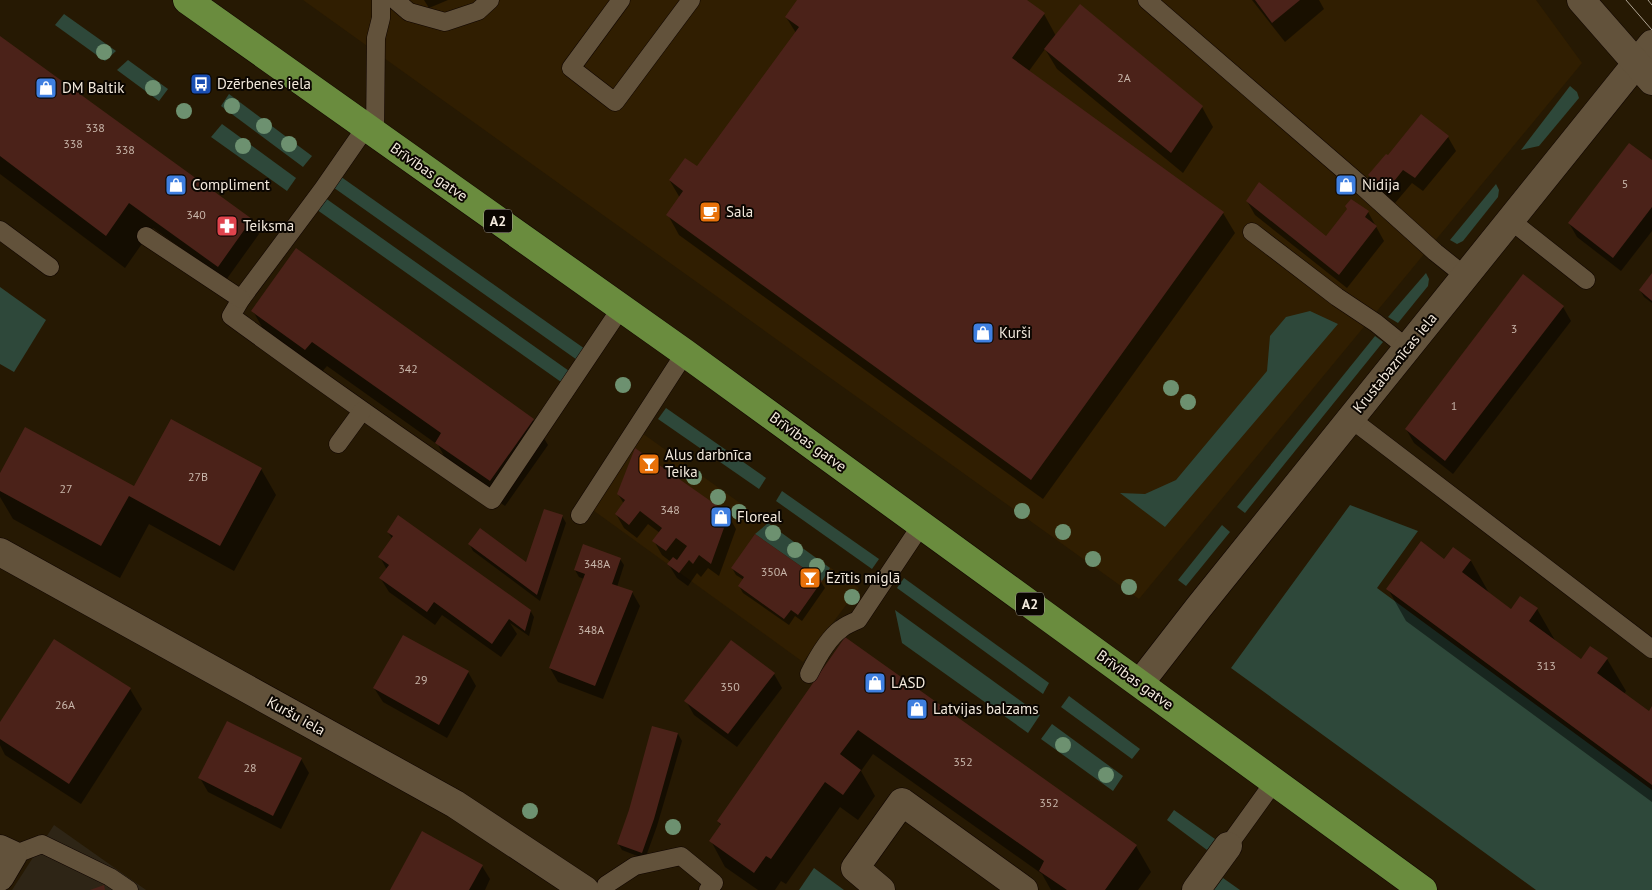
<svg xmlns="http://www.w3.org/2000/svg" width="1652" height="890" viewBox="0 0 1652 890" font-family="'PT Sans',sans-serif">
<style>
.built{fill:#301e01}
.education{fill:#2e2516}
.green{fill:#2e483a}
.shadow{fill:#0007}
.building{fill:#4b2219}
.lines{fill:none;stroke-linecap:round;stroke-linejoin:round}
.service-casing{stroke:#0f0400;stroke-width:19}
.minor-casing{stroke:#0f0400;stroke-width:29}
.tertiary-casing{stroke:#0f0400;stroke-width:29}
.trunk-casing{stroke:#0f0400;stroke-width:29}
.service{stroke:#62523b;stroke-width:18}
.minor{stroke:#62523b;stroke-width:28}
.tertiary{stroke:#62523b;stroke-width:28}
.trunk{stroke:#6a8c3e;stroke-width:28}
.tram{stroke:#afa494;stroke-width:1}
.tree{fill:#6d9170}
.labels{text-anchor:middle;stroke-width:4;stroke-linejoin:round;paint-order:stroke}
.number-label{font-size:12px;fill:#c9b7ab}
.shield{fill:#0b0601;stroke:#ada59a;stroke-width:1}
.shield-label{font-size:14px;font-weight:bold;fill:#f3e9dc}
.poi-label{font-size:15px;fill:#f3e9dc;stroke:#0b0601;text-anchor:start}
.street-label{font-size:15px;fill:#f3e9dc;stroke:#0b0601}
</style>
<rect width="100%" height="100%" fill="#261903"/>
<g class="built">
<path d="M303,0H1536L1582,63L1139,599Z"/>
<path d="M642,433L859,588L803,662L590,508Z"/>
</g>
<path class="education" d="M54,825L146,890H12Z"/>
<g class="green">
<path d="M64,14L116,51L105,61L55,25Z"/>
<path d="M128,60L168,89L159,101L117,70Z"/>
<path d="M1570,86L1577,92L1579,98L1539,146L1521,150Z"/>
<path d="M229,94L312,156L303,167L221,106Z"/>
<path d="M222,124L296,178L287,191L211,137Z"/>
<path d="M337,174L595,356L587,367L330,185Z"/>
<path d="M1496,184L1499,190L1498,197L1463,241L1457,244L1450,240Z"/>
<path d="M321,195L579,378L571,389L313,207Z"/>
<path d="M1426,273L1429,279L1428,286L1398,323L1388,317Z"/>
<path d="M0,287L46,320L14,372L0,364Z"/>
<path d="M1310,311L1338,324L1165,527L1120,493L1145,494L1176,480L1267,371L1270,336L1286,317Z"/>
<path d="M1375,336L1383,342L1245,513L1237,507Z"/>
<path d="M666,408L766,478L759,489L658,419Z"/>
<path d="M782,491L879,559L872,569L776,501Z"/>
<path d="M1350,505L1418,531L1377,588L1652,790V890H1536L1231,668Z"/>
<path d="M768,523L830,568L822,581L755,534Z"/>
<path d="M1222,525L1230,532L1186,586L1178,580Z"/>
<path d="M904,578L1049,683L1043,694L897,588Z"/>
<path d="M895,610L1040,715L1028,733L902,643Z"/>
<path d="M1069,696L1140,749L1132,759L1061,707Z"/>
<path d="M1052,724L1123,776L1113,791L1041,739Z"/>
<path d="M1174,810L1215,839L1207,850L1167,820Z"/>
<path d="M814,868L844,890H799Z"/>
<path d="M1223,878L1240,890H1214Z"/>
</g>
<g class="shadow">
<path d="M424,0H448L429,8Z"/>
<path d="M799,0H1025L1044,14L1056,36L1202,107L1213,127L1183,173L1057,69L1045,49L1029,71L1223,213L1235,233L1043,499L679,235L668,215L680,198L670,181L697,168L796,33L786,17Z"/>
<path d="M1252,0H1319L1324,9L1285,42Z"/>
<path d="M0,38L251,220L259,234L226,280L153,228L125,268L0,174Z"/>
<path d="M1448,137L1456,151L1423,191L1412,183L1395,203L1378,189L1370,176Z"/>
<path d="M1652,162V231L1621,271L1577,237L1569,223Z"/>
<path d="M1247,201L1326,237L1368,212L1384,241L1347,288L1255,215Z"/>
<path d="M1652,275V303L1644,297L1640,290Z"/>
<path d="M1563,307L1571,321L1453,474L1414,443L1406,429Z"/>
<path d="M253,311L533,420L548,445L505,506L451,468L438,445L327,366L320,374L267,336Z"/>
<path d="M261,469L276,495L234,571L149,524L120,578L13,519L0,497V476L133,487Z"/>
<path d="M618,494L728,515L736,529L719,576L708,568L701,577L697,573L688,586L677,578L669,565L671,562L662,555L654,541L660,533L648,524L637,538L624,528L616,514L624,504Z"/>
<path d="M562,516L566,523L540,601L473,551L470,545L527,564Z"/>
<path d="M388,532L530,610L534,617L529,636L510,623L517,634L501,657L442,615L435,625L389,592L381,579L387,570L380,557L393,540Z"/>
<path d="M620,559L624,565L617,587L632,592L640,606L603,699L558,682L550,668L584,579L579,577L575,570Z"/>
<path d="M1445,560L1471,561L1489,593L1511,610L1537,609L1556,642L1581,661L1607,659L1626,691L1624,694L1649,713L1652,709V802L1406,621L1388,589Z"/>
<path d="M732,568L821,582L825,588L802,621L795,616L789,625L743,593L739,586L744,580L736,575Z"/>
<path d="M845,639L1136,846L1151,872L1138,890H1051L1042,874L873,754L861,771L875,796L858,820L840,807L786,884L781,881L775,890H758L725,867L711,841L721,826L718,821Z"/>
<path d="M468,672L476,686L447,738L383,702L374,688Z"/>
<path d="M774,674L782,688L737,747L694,715L686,701Z"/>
<path d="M130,689L142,709L81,804L5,755L0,745V725Z"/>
<path d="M653,728L678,734L682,741L657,826L645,859L622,850L618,843L630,810Z"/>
<path d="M301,759L309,773L281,829L208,792L200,778Z"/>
<path d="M482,866L490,879L485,890H392Z"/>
</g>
<g class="building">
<path d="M797,0H1027L1045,13L1012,58L1224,212L1031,480L666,215L683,191L669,180L685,158L697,166L799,27L785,17Z"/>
<path d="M1255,0H1300L1272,23Z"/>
<path d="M1080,4L1203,106L1171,153L1044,49Z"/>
<path d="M0,36L252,219L218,267L129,203L106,236L0,156Z"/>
<path d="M1421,114L1449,136L1415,178L1403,170L1387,190L1368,175L1386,154L1388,155Z"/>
<path d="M1629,143L1652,160V207L1613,258L1568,223Z"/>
<path d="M1259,182L1326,236L1347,209L1345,206L1351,199L1369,211L1365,217L1377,226L1339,275L1246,201Z"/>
<path d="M296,248L534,419L490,481L435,443L441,433L312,342L305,350L251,311Z"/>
<path d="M1652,273V301L1639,290Z"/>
<path d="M1523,274L1564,306L1445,461L1405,429Z"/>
<path d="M171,419L262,468L220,546L129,496L101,546L0,491V473L25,427L134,486Z"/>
<path d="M635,448L729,514L711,564L699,555L693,564L689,560L679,573L667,564L673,557L677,560L687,546L676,538L666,551L652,541L662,528L640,511L629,525L615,514L625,500L617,494Z"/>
<path d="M544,509L563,515L537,595L468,544L480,528L526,562Z"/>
<path d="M398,515L531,610L525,631L509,619L492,644L434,602L427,612L379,578L389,565L378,557L393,536L387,532Z"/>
<path d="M755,534L822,581L798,615L791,610L784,619L738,586L744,577L731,568Z"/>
<path d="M1421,541L1444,559L1453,547L1471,560L1462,572L1511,609L1520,596L1538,608L1529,621L1581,659L1590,646L1608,658L1597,673L1649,711L1652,706V785L1386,589Z"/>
<path d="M583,544L621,558L612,584L633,591L595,686L549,668L585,574L574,570Z"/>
<path d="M403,635L469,671L439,725L373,688Z"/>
<path d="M845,637L1137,845L1105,890H1067L1039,871L1044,861L858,730L840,754L861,770L843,795L825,782L771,859L766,856L754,873L709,841L721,824L717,821Z"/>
<path d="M54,639L131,688L69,784L0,739V722Z"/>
<path d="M731,640L775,673L728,734L684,701Z"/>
<path d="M227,721L302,758L273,816L198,778Z"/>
<path d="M652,726L678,733L654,819L642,853L617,844L629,810Z"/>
<path d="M422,831L483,865L469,890H390Z"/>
<path d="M104,885L105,890H90Z"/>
</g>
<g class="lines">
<g class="service-casing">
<g id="service">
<path d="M395,0L409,12L445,22L478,11L490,0"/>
<path d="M621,0L571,68L615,102L691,0"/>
<path d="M1147,0L1361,185L1435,252L1465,276"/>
<path d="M366,127L323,189L241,299L231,316C317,379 404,440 492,500L621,308"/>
<path d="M375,134L376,38L381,18V0"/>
<path d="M1510,220L1586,280"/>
<path d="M0,230L50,267"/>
<path d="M1252,232L1337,297L1376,323L1407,348"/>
<path d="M146,236L241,299"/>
<path d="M1351,419L1652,649"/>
<path d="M338,444L362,411"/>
<path d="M580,515L685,353"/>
<path d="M809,674C816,660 828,638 841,629C846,625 853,622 858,620L922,524"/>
<path d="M1228,846L1274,782"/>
<path d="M13,855L42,844L110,877L129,890"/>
<path d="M606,885L635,866L681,856L714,883L708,890"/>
</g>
</g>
<g class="minor-casing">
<g id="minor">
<path d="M0,552L455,804L585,890"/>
<path d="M1140,683L1199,607L1652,44"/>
<path d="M0,849L13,855L0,877"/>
<path d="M881,890L855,868L902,802L1024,890"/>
<path d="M1196,890L1228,846"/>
</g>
</g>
<g class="tertiary-casing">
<path id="tertiary" d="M1581,0L1652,81"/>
</g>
<g class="trunk-casing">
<path id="trunk" d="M187,0L685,353L1423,890"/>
</g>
<use href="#service" class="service"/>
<use href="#minor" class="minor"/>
<use href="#tertiary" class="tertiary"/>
<use href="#trunk" class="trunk"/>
<g class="tram">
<path d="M1626,0L1652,30"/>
<path d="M1648,0L1652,5"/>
</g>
</g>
<g class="tree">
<circle cx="104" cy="52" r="8"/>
<circle cx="153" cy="88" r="8"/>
<circle cx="232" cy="106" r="8"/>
<circle cx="184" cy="111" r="8"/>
<circle cx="264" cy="126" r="8"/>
<circle cx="289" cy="144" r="8"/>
<circle cx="243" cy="146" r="8"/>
<circle cx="623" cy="385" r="8"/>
<circle cx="1171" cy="388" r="8"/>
<circle cx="1188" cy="402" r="8"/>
<circle cx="694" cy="477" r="8"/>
<circle cx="718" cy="497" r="8"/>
<circle cx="1022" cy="511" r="8"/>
<circle cx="739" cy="512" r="8"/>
<circle cx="1063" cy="532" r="8"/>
<circle cx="773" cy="533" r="8"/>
<circle cx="795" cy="550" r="8"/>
<circle cx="1093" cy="559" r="8"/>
<circle cx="817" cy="566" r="8"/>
<circle cx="1129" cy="587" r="8"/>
<circle cx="852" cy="597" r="8"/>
<circle cx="1063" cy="745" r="8"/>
<circle cx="1106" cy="775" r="8"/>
<circle cx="530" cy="811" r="8"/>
<circle cx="673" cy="827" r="8"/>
</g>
<defs>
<g id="bus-square" transform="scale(1.125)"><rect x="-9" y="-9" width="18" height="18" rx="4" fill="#1a4fb4" stroke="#0b0601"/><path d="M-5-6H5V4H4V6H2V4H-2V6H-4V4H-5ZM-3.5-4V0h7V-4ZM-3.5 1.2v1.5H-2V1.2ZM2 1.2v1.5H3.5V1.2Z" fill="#fff"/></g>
<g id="shop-square" transform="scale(1.125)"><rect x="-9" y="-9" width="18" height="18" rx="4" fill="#3f7fe0" stroke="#0b0601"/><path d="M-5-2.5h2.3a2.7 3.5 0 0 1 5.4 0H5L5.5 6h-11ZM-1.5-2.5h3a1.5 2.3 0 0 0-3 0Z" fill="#fff"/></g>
<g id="cafe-square" transform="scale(1.125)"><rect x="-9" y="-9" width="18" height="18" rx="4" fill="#e8710a" stroke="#0b0601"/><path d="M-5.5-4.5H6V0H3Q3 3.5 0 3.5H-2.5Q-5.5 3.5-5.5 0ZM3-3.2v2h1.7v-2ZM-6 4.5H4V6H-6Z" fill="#fff"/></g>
<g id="pharmacy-square" transform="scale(1.125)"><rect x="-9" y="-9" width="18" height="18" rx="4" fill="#e0444e" stroke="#0b0601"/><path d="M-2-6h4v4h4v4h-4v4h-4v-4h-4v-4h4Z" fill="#fff"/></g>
<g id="bar-square" transform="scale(1.125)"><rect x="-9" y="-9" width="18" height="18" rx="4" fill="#e8710a" stroke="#0b0601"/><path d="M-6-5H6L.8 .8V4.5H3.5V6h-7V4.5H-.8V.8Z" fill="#fff"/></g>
</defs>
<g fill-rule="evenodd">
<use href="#bus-square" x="201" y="84"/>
<use href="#shop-square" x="46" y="88"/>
<use href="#shop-square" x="176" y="185"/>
<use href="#shop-square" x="1346" y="185"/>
<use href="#cafe-square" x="710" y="212"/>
<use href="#pharmacy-square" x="227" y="226"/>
<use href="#shop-square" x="983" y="333"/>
<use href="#bar-square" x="649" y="464"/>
<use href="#shop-square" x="721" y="517"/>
<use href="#bar-square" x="810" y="578"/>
<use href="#shop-square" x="875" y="683"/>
<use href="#shop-square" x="917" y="709"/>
</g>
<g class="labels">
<g class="number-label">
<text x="1124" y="82">2A</text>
<text x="95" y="132">338</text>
<text x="73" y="148">338</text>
<text x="125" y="154">338</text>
<text x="1625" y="188">5</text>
<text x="196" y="219">340</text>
<text x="1514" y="333">3</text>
<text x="408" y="373">342</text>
<text x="1454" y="410">1</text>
<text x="198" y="481">27B</text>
<text x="66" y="493">27</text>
<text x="670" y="514">348</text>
<text x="597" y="568">348A</text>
<text x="774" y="576">350A</text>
<text x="591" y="634">348A</text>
<text x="1546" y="670">313</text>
<text x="421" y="684">29</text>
<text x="730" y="691">350</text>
<text x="65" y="709">26A</text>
<text x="963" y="766">352</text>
<text x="250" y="772">28</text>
<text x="1049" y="807">352</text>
</g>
<g class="shield">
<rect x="484" y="209.5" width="28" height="23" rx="4"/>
<rect x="1016" y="592.5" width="28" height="23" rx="4"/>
</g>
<g class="shield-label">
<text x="498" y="226">A2</text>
<text x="1030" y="609">A2</text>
</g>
<g class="poi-label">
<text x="217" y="89">Dzērbenes iela</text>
<text x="62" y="93">DM Baltik</text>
<text x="192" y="190">Compliment</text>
<text x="1362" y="190">Nidija</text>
<text x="726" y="217">Sala</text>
<text x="243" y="231">Teiksma</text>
<text x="999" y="338">Kurši</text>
<text x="665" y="460">Alus darbnīca<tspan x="665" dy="17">Teika</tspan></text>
<text x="737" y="522">Floreal</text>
<text x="826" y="583">Ezītis miglā</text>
<text x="891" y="688">LASD</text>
<text x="933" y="714">Latvijas balzams</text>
</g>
<g class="street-label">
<text transform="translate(429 172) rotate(35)" y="5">Brīvības gatve</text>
<text transform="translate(1395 363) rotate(-51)" y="5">Krustabaznīcas iela</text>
<text transform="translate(808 442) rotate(36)" y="5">Brīvības gatve</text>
<text transform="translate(1135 680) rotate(36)" y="5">Brīvības gatve</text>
<text transform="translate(296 716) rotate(29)" y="5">Kuršu iela</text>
</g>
</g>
</svg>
